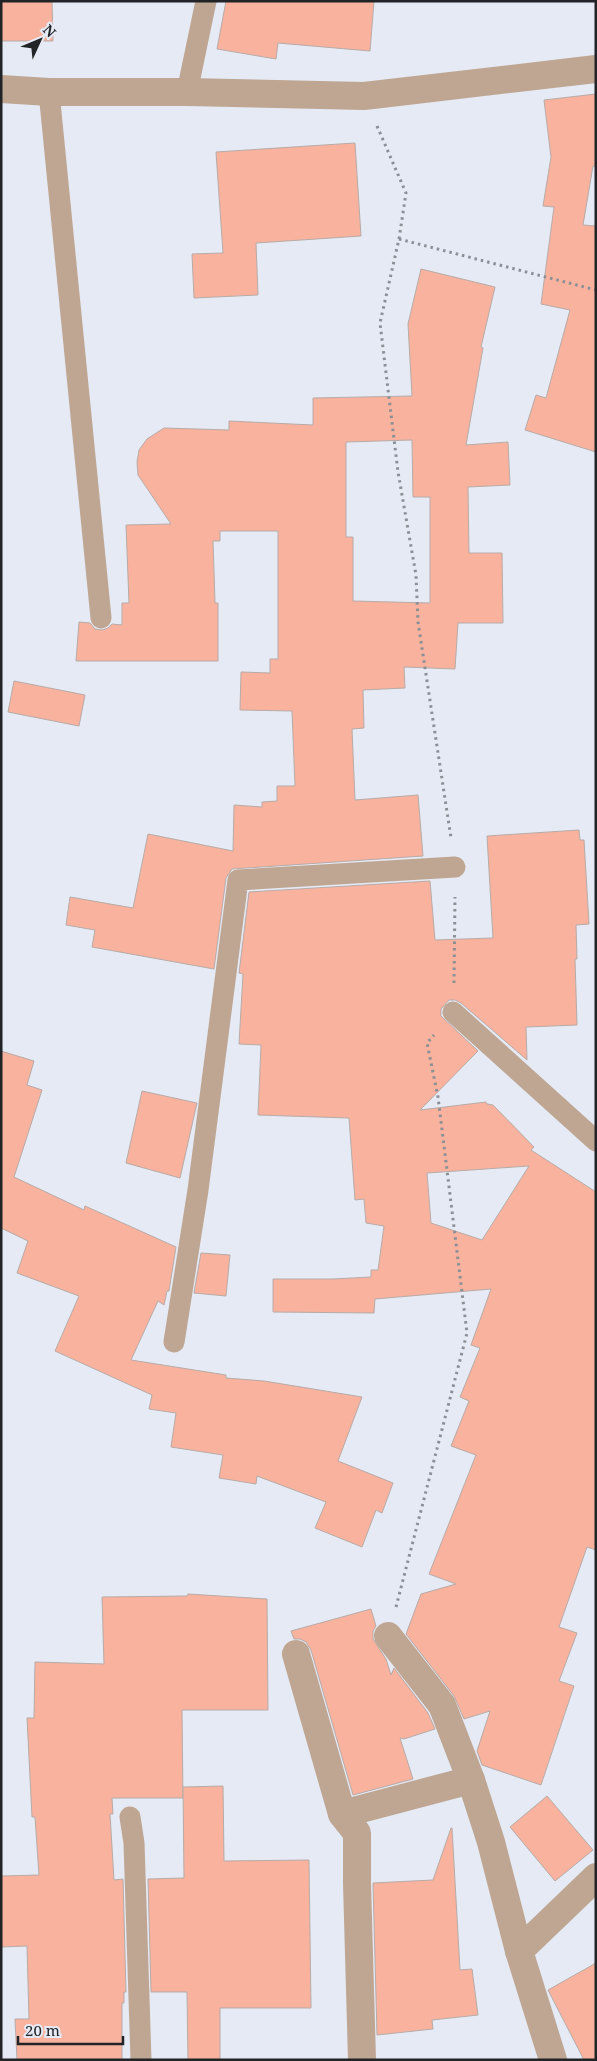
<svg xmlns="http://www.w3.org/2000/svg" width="597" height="2061" viewBox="0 0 597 2061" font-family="'Noto Serif',serif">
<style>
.building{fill:#f8b29d;stroke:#b8aba8;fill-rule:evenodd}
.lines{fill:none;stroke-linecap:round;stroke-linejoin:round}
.path{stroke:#8b8f96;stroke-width:3;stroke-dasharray:2.5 4;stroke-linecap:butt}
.lane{stroke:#bea693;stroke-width:21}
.street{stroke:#bea693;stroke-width:28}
</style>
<rect width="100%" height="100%" fill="#e5eaf4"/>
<g class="building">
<path d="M1,1H52L53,41H1Z"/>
<path d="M226,1H374L370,51L278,43L276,59L217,49Z"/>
<path d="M596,94V166H593L583,225L596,226V452L525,430L536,395L546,398L570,310L541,304L554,207L543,206L551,157L544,100Z"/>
<path d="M355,143L361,236L256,243L258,295L194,298L192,254L223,253L216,152Z"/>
<path d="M421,269L495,287L481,347L483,348L466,445L508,442L510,485L468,487L469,553H502L503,623H458L455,669L404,667L405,688L363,690L364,728L352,729L355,800L418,795L423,856L232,869L226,878L214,969L92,947L95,930L66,925L70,897L133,908L148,834L233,851L234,805L262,807V802L277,801V786H295L292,711L240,710L241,672L270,673V659H278V531H220V541H213L215,603H218V661H76L79,622L90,623L95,629L102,630L108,628L112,624L122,625V603H129L126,525L171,524L138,475L137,462L139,450L147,439L164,428L229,430V421L313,425V398L412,396L408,324ZM412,440L413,497H430V603L353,601V537H346V442Z"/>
<path d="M14,681L85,695L79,726L8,712Z"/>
<path d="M579,830L580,840H584L589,924L576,925L577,959H575L577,1025L526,1027L527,1060L461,1003L455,1000H449L441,1009V1016L478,1051L420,1110L486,1102L487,1104L493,1105L534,1147L531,1150L596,1192V1550L587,1547L559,1627L577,1633L559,1681L574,1686L541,1785L482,1765L477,1751L490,1711L464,1719L454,1696L406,1634L421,1594L456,1584L429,1574L476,1455L451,1446L469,1401L460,1397L480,1348L471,1345L491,1289L375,1299L374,1313L273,1312V1279H333L371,1277V1270H378L384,1226L366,1223L364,1199L355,1200L349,1118L258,1115L261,1045L239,1044L243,974L239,973L249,892L430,881L435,940L493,938L487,836ZM529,1166L482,1240L431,1223L427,1173Z"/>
<path d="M1,1051L34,1061L27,1085L42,1090L14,1177L84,1210L85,1206L176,1247L169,1291H167L164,1305L158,1301L131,1360L226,1375V1378L264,1381L362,1397L338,1461L393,1483L382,1513L376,1510L362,1547L315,1528L326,1502L257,1476L256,1484L219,1478L223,1455L171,1447L176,1413L149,1409L152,1395L55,1351L79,1296L17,1273L28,1241L1,1228Z"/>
<path d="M142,1091L197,1103L180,1178L126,1163Z"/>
<path d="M201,1253L230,1255L226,1296L194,1293Z"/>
<path d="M188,1594L267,1599L268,1710H182L183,1798H112L113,1814H110L114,1880L123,1879L126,1992H124V2003H122V2060H17L15,2019H29L27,1946L1,1947V1876L39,1875L35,1817H32L27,1718H34L35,1662L104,1664L102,1597L187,1596Z"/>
<path d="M371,1609L376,1626L373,1631V1639L386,1659L391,1675L394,1668L428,1713L435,1729L404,1739L400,1738L413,1779L353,1795L311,1650L306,1642L300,1639H294L291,1631Z"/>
<path d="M223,1786L224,1861L309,1860L311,2008H220V2060H188L187,1992H151L148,1879L184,1878L183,1787Z"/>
<path d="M547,1796L593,1850L555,1881L510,1827Z"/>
<path d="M451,1828H452L460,1970L472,1969L478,2015L432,2020L433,2029L377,2035L373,1883L433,1880Z"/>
<path d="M596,1963V2060H584L548,1990Z"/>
</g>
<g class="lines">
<g class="path">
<path d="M377,126L406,193L399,239L380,323L398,472L416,575L418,622L451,838"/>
<path d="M399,239L596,290"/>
<path d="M454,983L455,897"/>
<path d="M396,1607L467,1333L438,1097L427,1043L434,1035"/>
</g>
<g class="lane">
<path d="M49,92L101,618"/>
<path d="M187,92L206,1"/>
<path d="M453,1012L596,1141"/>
<path d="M174,1342L198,1190L238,880L455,867"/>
<path d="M130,1817L134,1843L141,2060"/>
</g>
<g class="street">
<path d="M1,89L49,92H187L364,96L596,69"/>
<path d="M388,1636L442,1705L471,1780L491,1842L519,1951L553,2060"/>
<path d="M296,1654L342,1814L357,1833V1883L362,2060"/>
<path d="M342,1814L471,1780"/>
<path d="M519,1951L596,1877"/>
</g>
</g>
<rect width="597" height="2061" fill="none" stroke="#212326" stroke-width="5"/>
<g transform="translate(40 40) rotate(46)" stroke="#e5eaf4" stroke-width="4" paint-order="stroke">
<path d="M0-4L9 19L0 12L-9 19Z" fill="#212326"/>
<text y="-8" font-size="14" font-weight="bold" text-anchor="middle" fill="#212326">N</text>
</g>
<path d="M18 2036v8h105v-8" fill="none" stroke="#212326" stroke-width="2.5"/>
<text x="25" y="2036" font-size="15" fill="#212326" stroke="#e5eaf4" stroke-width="4" paint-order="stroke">20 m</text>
</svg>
